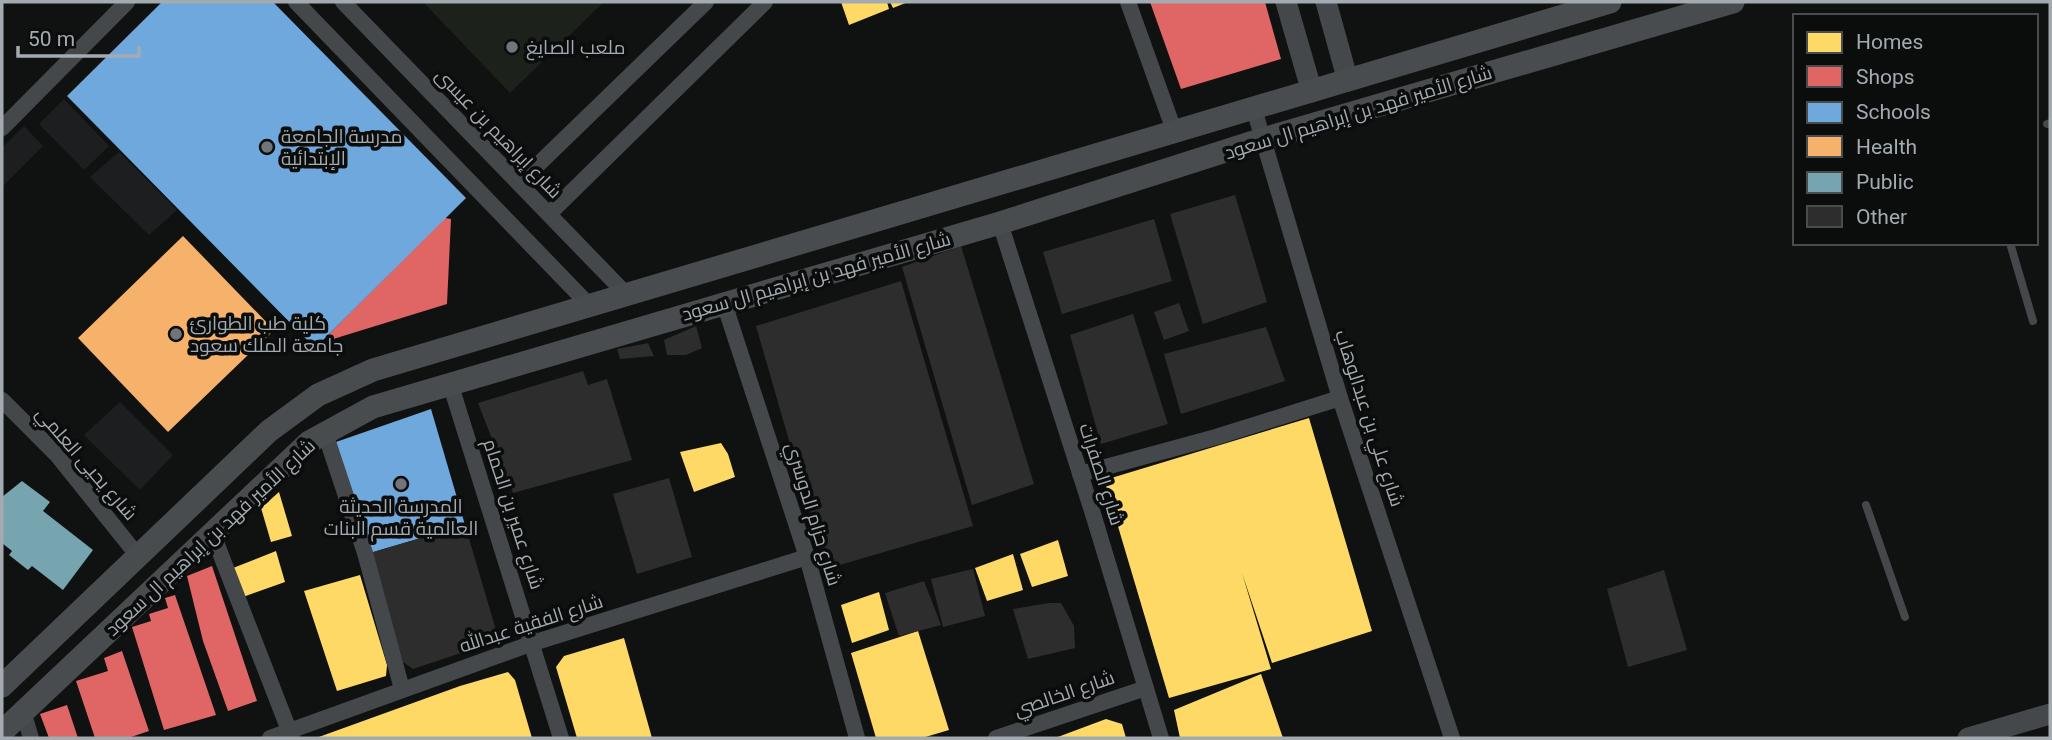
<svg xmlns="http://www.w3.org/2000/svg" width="2052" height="740" viewBox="0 0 2052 740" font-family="Roboto,Cairo,sans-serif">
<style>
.built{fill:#1d1e1f}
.park{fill:#1c211b}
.homes{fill:#ffd966}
.shops{fill:#e06666}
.schools{fill:#6fa8dc}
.health{fill:#f6b26b}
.public{fill:#76a5af}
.building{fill:#2d2d2e}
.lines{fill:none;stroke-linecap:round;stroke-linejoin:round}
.service{stroke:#45484a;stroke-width:8}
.minor{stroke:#45484a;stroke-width:16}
.tertiary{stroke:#45484a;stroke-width:21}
.secondary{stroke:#494c4e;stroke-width:23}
.poi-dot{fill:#707579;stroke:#0b0c0c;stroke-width:2.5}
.labels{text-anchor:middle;stroke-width:7;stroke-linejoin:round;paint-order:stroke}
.poi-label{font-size:19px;fill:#a3abb1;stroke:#0b0c0c;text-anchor:start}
.street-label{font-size:19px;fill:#a3abb1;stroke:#0b0c0c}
</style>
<rect width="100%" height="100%" fill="#101111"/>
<g class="built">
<path d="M64,99L109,146L84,170L39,124Z"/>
<path d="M24,126L43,146L2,187V148Z"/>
<path d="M119,152L177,210L149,235L90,177Z"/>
<path d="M120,402L173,455L140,490L84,435Z"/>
</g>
<path class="park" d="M423,2H604L510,93Z"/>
<g class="homes">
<path d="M841,2H887L889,9L849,25Z"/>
<path d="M890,2H908L893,8Z"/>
<path d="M1309,418L1372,631L1272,663L1242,573L1271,669L1169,698L1106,486L1108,479Z"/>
<path d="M721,443L728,454L735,477L694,492L680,452Z"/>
<path d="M279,492L292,536L271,542L261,508Z"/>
<path d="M1058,540L1068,576L1032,587L1020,554Z"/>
<path d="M276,551L285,582L243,597L233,568Z"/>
<path d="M1013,554L1023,590L987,601L975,568Z"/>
<path d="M360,575L387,665L386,676L337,691L304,591Z"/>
<path d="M879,592L889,630L852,643L841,605Z"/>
<path d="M918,631L949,730L922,738H876L851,653Z"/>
<path d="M624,638L652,738H577L556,667L564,656Z"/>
<path d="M508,672L515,680L532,738H316L460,686Z"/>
<path d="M1261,674L1283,738H1180L1174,710Z"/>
<path d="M1106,719L1122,724L1126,738H1055Z"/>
</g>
<g class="shops">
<path d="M1150,2H1265L1281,59L1181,89Z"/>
<path d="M445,218L451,219L447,304L330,340L327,336Z"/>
<path d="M212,566L257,701L228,711L203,641L187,576Z"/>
<path d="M175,595L216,715L164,730L132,627L151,621L149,614L168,608L165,598Z"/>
<path d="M122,651L149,731L128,738H95L76,681L108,671L104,658Z"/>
<path d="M67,705L78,738H49L40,714Z"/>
</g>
<g class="schools">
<path d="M162,2H273L466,198L315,348L67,96Z"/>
<path d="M431,409L465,525L370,553L336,442Z"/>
</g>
<path class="health" d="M183,236L274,330L168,432L78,338Z"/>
<path class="public" d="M22,481L50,502L43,511L93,550L63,590L32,566L28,570L9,555L12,551L2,543V497Z"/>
<g class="building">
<path d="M1235,195L1267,302L1203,324L1170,214Z"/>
<path d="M1154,219L1172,281L1062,314L1043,252Z"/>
<path d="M961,246L1034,484L972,505L902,267Z"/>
<path d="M901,281L973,526L826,569L756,326Z"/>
<path d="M1179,303L1189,331L1164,340L1154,312Z"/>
<path d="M1133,314L1168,424L1101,444L1070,335Z"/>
<path d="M696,326L702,348L686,355H667L664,340Z"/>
<path d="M1266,327L1285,381L1181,414L1164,354Z"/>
<path d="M648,343L654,356L620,359L617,349Z"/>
<path d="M583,371L588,385L607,379L632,460L513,493L478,403Z"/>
<path d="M669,478L692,557L637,574L613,494Z"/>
<path d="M465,525L498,637L491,643L413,669L403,662L370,553Z"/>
<path d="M973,569L985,616L943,627L931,579Z"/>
<path d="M1664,570L1687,650L1628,667L1607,589Z"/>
<path d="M924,581L941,625L899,636L885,593Z"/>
<path d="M1049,603H1061L1074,626L1075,648L1028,659L1013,609Z"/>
</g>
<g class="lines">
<g class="service">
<path d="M2047,124L2050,123"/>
<path d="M2010,243L2033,321"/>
<path d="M1866,505L1905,617"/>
</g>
<g class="minor">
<path d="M296,2L589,305"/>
<path d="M343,2L625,293"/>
<path d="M1128,2L1175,133"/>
<path d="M1254,109L1340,398L1452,738"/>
<path d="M2,128L127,2"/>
<path d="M519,183L706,2"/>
<path d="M549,214L765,2"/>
<path d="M1000,223L1093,514L1161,738"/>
<path d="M724,303L807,557L857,738"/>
<path d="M450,383L561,738"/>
<path d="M2,400L57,455L138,556"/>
<path d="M325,433L365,553L402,689"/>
<path d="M1080,474L1216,437L1340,398"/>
<path d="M212,532L292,738"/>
<path d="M23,711L31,738"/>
<path d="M270,738L533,643L807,557"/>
<path d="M996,738L1146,688"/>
</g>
<g class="tertiary">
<path d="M1286,2L1312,92"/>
<path d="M1326,2L1348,81"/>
<path d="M1968,738L2050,714"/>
</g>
<g class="secondary">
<path d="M2,686L269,431L318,395L373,370L1610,2"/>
<path d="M2,732L309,442L373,407L1000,223L1263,139L1733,2"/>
</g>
</g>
<g class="poi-dot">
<circle cx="512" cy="47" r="7"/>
<circle cx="267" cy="147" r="7"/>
<circle cx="176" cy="334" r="7"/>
<circle cx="401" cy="484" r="7"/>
</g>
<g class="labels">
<g class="poi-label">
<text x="526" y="54">ملعب الصايغ</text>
<text x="281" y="143">مدرسة الجامعة<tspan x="281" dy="22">الإبتدائية</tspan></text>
<text x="190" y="330">كلية طب الطوارئ<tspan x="190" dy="22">جامعة الملك سعود</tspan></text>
<text x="401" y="513" text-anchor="middle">المدرسة الحديثة<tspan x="401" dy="22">العالمية قسم البنات</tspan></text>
</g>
<g class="street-label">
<text transform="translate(1358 112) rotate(-17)" y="7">شارع الأمير فهد بن إبراهيم ال سعود</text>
<text transform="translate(499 133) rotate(46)" y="7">شارع إبراهيم بن عيسى</text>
<text transform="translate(816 276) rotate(-16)" y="7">شارع الأمير فهد بن إبراهيم ال سعود</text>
<text transform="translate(1370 418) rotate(72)" y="7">شارع علي بن عبدالوهاب</text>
<text transform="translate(87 463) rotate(49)" y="7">شارع يحيى العلمي</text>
<text transform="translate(1102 474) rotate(72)" y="7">شارع الصفرات</text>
<text transform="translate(514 514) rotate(72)" y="7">شارع عمير بن الحمام</text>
<text transform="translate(814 514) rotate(73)" y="7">شارع حزام الدوسري</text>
<text transform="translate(210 537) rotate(-43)" y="7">شارع الأمير فهد بن إبراهيم ال سعود</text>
<text transform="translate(531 623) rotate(-18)" y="7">شارع الفقية عبدالله</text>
<text transform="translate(1064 693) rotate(-19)" y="7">شارع الخالصي</text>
</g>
</g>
<rect width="2052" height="740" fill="none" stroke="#a3abb1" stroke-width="7"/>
<rect x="1793" y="14" width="245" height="231" fill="#0b0c0c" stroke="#484c4e" stroke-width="2"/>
<rect x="1807" y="32" width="35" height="21" fill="#ffd966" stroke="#484c4e" stroke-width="2"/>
<text x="1856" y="49" font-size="21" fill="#a3abb1">Homes</text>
<rect x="1807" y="66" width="35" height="21" fill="#e06666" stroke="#484c4e" stroke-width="2"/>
<text x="1856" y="84" font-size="21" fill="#a3abb1">Shops</text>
<rect x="1807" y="102" width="35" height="21" fill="#6fa8dc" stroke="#484c4e" stroke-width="2"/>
<text x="1856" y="119" font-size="21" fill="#a3abb1">Schools</text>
<rect x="1807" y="136" width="35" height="21" fill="#f6b26b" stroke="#484c4e" stroke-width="2"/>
<text x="1856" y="154" font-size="21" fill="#a3abb1">Health</text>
<rect x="1807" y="172" width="35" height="21" fill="#76a5af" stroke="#484c4e" stroke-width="2"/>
<text x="1856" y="189" font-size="21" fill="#a3abb1">Public</text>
<rect x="1807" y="206" width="35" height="21" fill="#2d2d2e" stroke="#484c4e" stroke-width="2"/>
<text x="1856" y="224" font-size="21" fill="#a3abb1">Other</text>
<path d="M18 46v10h121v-10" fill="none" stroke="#a3abb1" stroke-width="3.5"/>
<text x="28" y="46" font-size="21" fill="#a3abb1" stroke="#0b0c0c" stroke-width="5" paint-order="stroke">50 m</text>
</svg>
